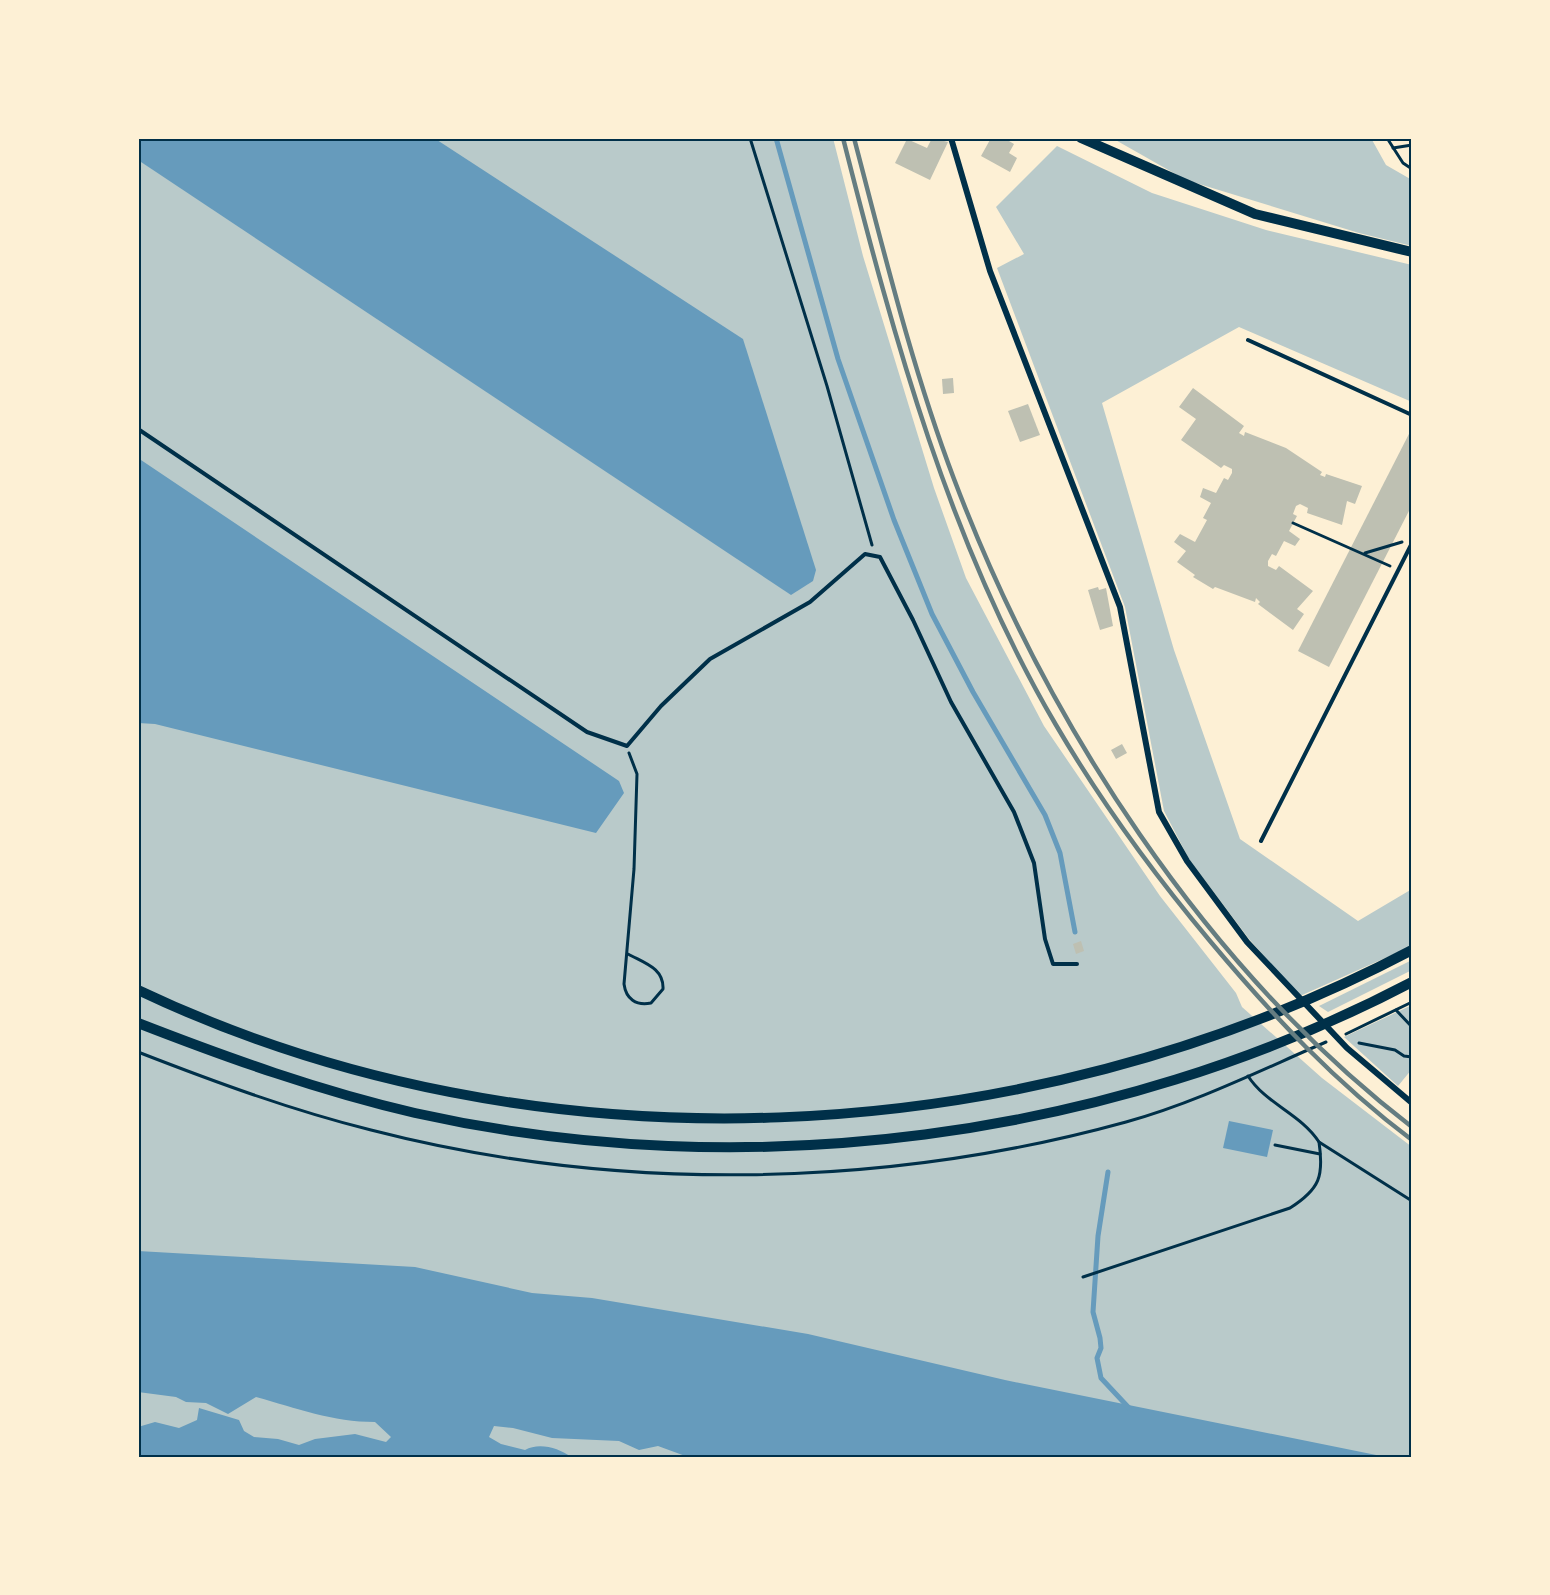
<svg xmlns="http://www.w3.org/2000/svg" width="1550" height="1595" viewBox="0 0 1550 1595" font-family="Figtree,sans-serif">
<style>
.green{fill:#b9caca}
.water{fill:#669bbc}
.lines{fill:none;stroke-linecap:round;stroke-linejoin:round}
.stream{stroke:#669bbc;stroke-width:5}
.building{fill:#bec0b2}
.path{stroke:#003049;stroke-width:3}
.service{stroke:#003049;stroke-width:4}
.minor{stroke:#003049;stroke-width:6}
.secondary{stroke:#003049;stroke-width:10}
.rail{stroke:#657d81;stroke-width:4.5}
.neatline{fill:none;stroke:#003049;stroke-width:2}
</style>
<rect width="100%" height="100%" fill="#fdf0d5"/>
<g class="green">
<path d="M138,138H833L863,256L934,488L966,578L1044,726L1160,896L1236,993L1242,1007L1322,1078L1412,1147V1457H138Z"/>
<path d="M1112,138H1371L1386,165L1412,180V246L1359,233L1186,180Z"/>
<path d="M1057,146L1152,193L1266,230L1412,265V402L1239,327L1102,403L1174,650L1240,839L1358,921L1412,889V946L1300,996L1249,939L1189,859L1164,811L1125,607L997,268L1024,254L996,207Z"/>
<path d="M1412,960V970L1328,1012L1319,1006Z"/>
<path d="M1412,1005V1069L1398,1086L1344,1037Z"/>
</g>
<g class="water">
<path d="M138,138H434L743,339L816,570L813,581L791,595L138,160Z"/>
<path d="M138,458L619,781L624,793L596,833L155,724L138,723Z"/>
<path d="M1229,1121L1273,1130L1267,1157L1223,1148Z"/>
<path d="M138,1251L415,1267L532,1293L592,1298L808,1334L1005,1380L1386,1457H688L658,1446L639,1450L619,1441L552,1438L513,1428L494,1426L489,1437L501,1444L525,1450C539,1442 559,1448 571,1457H138V1427L155,1422L179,1428L197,1420L199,1408L239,1420L244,1431L254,1437L278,1439L299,1445L315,1439L355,1434L386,1442L391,1437L375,1422C333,1422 296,1408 256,1397L228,1414L206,1403L186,1402L176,1397L138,1392Z"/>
</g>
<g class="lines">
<g class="stream">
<path d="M776,138L838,359L894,520L932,614L973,692L1045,815L1060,853L1075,932"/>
<path d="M1108,1172L1098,1236L1093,1312L1100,1338L1101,1348L1097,1358L1101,1378L1129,1408"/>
</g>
</g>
<g class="building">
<path d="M932,138L948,142L930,180L895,163L907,139L927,148Z"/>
<path d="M991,138H1004L1014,144L1009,153L1017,158L1010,172L981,156Z"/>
<path d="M953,378L954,393L943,394L942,379Z"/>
<path d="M1193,388L1244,426L1239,433L1244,436L1245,432L1286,448L1322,472L1320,475L1325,477L1326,474L1362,486L1355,504L1347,501L1342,525L1307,513L1308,508L1300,504L1296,506L1293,514L1297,516L1289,531L1300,539L1295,546L1284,541L1276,556L1272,554L1268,561V566L1276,570L1279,566L1313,591L1297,609L1304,614L1293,630L1258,604L1260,602L1256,598L1255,602L1215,587L1213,589L1193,577L1195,575L1177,562L1186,551L1174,542L1180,534L1195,542L1207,520L1203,518L1211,503L1200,497L1203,488L1216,493L1224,478L1228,480L1232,473V469L1224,465L1221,468L1181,440L1196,419L1179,407Z"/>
<path d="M1028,404L1040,435L1020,442L1008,411Z"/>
<path d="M1412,428V505L1329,667L1298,651Z"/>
<path d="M1098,587L1099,590L1106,588L1113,626L1100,630L1088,590Z"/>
<path d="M1122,744L1127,753L1116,759L1111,750Z"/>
<path d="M1081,941L1084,951L1076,954L1073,944Z"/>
</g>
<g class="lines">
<g class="path">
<path d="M750,138L827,386L872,545"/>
<path d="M1387,138L1403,163L1412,169"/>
<path d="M1393,148L1412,145"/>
<path d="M1293,523L1390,566"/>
<path d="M1365,553L1402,542"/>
<path d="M628,954C644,963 664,968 663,989L651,1003C636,1006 626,999 624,984L634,869L637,774L629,753"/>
<path d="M1396,1010L1412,1027"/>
<path d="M1346,1034L1412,1002"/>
<path d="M1359,1043L1395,1050L1404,1056L1412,1057"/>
<path d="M138,1052C215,1082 291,1110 371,1130C615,1193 883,1189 1126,1122C1195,1103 1261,1070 1326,1042"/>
<path d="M1248,1076C1266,1104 1301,1114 1319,1142L1412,1201"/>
<path d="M1275,1145L1320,1154"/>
<path d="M1083,1277L1290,1208C1320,1189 1324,1176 1319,1142"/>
</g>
<g class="service">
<path d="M1248,340L1412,415"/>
<path d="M138,429L587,732L627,746L661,706L710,659L810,602L865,554L880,557L913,620L951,702L1014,812L1034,863L1045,939L1053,964H1077"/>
<path d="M1261,841L1412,543"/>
</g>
<path class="minor" d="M951,138L990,271L1120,607L1159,812L1187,861L1247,942L1347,1048L1412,1103"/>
<g class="secondary">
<path d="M1081,138L1255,214L1412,252"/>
<path d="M138,990C536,1179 1025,1154 1412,950"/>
<path d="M138,1023C228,1058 320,1091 415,1113C746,1187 1111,1140 1412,982"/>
</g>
<g class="rail">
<path d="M843,138C894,339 950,545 1056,725C1101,802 1153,873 1210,941C1271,1014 1336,1083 1412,1140"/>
<path d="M854,138C884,252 912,368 954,479C1046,722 1204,967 1412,1127"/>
</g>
</g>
<rect width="1550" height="1595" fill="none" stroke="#fdf0d5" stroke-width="279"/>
<rect x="140" y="140" width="1270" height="1316" class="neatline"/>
</svg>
